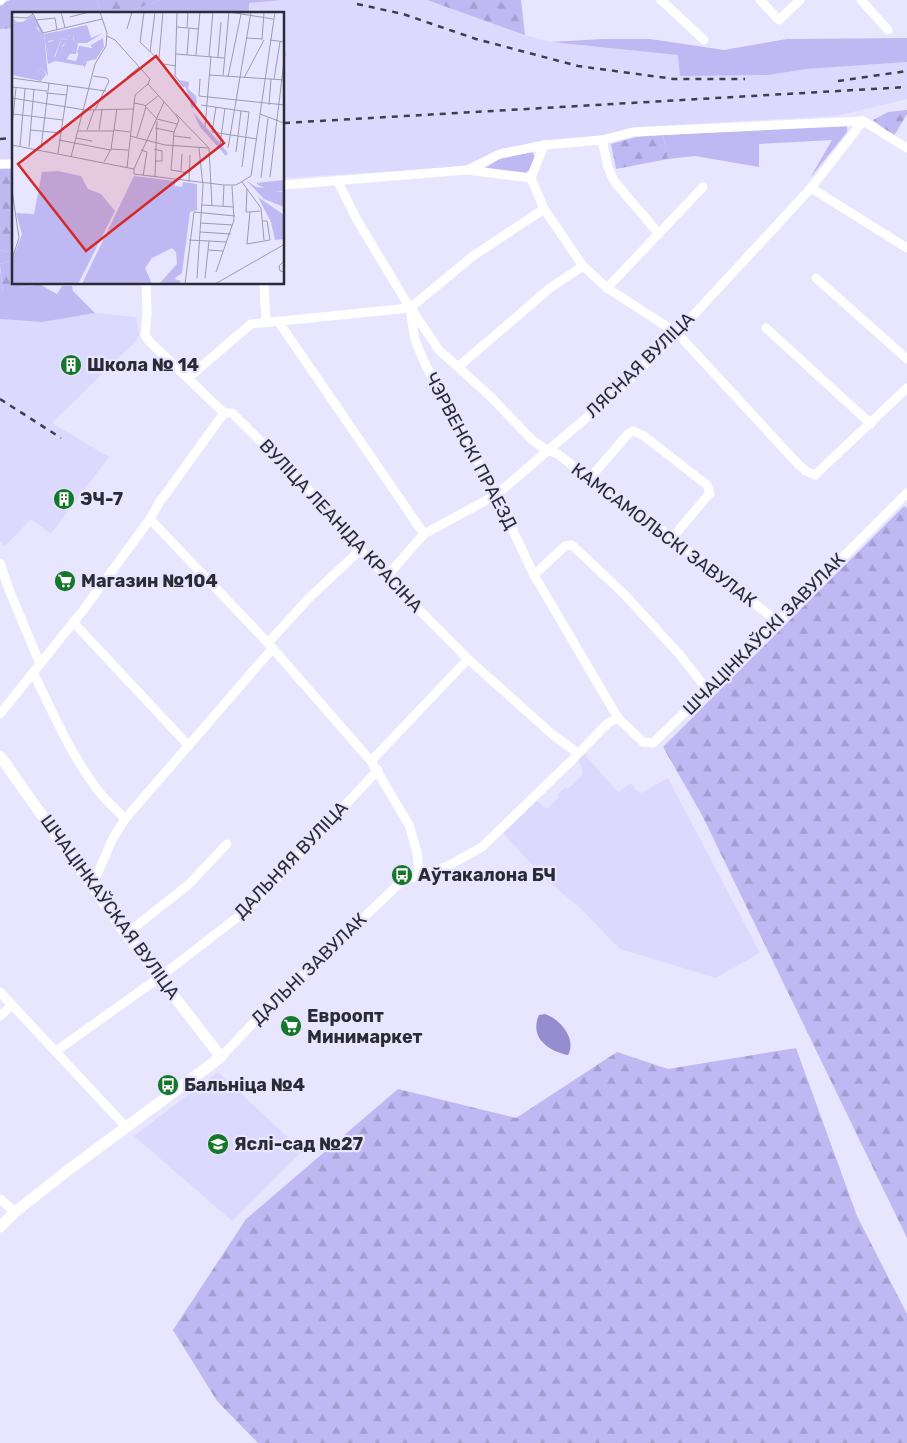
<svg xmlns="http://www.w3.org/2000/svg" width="907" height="1443" viewBox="0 0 907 1443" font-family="Rubik,sans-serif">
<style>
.built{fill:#dcd9ff}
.grass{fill:#beb8f3}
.forest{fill:url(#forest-firs)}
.water{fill:#958dd0}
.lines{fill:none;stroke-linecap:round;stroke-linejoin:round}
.minor{stroke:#fff;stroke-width:9}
.tertiary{stroke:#fff;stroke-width:11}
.rail{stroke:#3e3d4a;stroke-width:2.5;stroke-dasharray:6 6;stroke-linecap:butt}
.labels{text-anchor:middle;stroke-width:4.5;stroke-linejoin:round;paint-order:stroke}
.poi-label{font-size:18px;font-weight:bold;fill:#2b2a35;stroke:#e8e6ff;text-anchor:start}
.street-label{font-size:18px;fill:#2b2a35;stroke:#e8e6ff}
.inset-road{fill:none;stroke:#9c9bae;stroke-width:1}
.view{fill:#d62828;fill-opacity:0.15;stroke:#d62828;stroke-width:2.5}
.inset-edge{fill:none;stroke:#2b2a35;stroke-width:2.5}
</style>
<defs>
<pattern id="forest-firs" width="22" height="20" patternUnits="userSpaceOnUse" patternTransform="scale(1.25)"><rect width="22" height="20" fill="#beb8f3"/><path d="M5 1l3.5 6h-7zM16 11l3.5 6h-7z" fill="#a39ed1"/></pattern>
</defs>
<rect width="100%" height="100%" fill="#e8e6ff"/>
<g class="built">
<path d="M284,0H427L525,35L551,42L679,55L680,75H769L806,69L907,62V99L836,116L636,127L605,135L547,141L466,167L284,178V14H249V3Z"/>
<path d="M14,28V168L0,169V29Z"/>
<path d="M95,313L136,317L139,334L137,340L52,423L109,457L51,534L31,519L4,547L0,541V319L42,322Z"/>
<path d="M584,754L618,792L631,783L635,789L641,793L668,778L760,953L716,978L620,949L580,908L544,878L502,832L536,800L547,809L559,797L557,795L565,787L567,789L570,787L583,774L579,759Z"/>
<path d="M218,1072L302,1151L232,1221L134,1136Z"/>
</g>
<g class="grass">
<path d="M10,0H97L101,13L14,14V22L0,12V5Z"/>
<path d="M161,0H284L249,3V14H121Z"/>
<path d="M907,38V62L806,69L769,75L680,76L678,55L551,42L602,39H650L724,50L787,39Z"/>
<path d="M847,125V132L810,178L832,140L759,144V167L695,156L668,159L663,135Z"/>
<path d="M532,152L535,157L530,169L525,173L484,169L499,159Z"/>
<path d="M14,240V260L0,264V250L10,252Z"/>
<path d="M0,269L3,292L39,284L57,294L62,286H72L73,291L95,313L42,322L0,319Z"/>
</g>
<g class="forest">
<path d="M97,0H161L121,14H92L101,13Z"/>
<path d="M427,0H521L525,35Z"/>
<path d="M0,11L14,22V28L0,29Z"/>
<path d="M907,110V114L894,136L873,120L888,112Z"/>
<path d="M663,135L668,159L616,169L611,144L636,137Z"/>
<path d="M14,168V240L10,252L0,250V169Z"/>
<path d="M14,260V284H36L3,293L0,264Z"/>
<path d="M904,506L907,508V1238L702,815L663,747Z"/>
<path d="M796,1048L857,1216L907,1314V1443H258L217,1401L173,1330L246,1219L398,1089L516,1118L617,1052L668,1069Z"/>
</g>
<path class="water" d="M545,1014C560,1019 577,1039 568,1055C548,1051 529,1037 539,1015Z"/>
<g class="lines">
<g class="minor">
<path d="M661,0L704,40"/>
<path d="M760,0L779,20L800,0"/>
<path d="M861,0L888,30"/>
<path d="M0,1L1,0"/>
<path d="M863,121L907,148"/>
<path d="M602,140L608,167L614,181L659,234"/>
<path d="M0,164H14"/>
<path d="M467,170L500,154L544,145L602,140L633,132L863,121"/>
<path d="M531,178L544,145"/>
<path d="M337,180L357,220L410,308L415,340L426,366L496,495L534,575L618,718L643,742L653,743L778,622L907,493"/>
<path d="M284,185L467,170L531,178L544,209L583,266L607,288L677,333L798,464L806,471L815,475L907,388"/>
<path d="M811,188L907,248"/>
<path d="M816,278L907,359"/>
<path d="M146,284L147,313L145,335L149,341L224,413H232L301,481L360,550L468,659L553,735L578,753"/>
<path d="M264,284L266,321"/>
<path d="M607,288L703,187"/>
<path d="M410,308L473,256L544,209"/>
<path d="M412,310L439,350L491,397L533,441L547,450L558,454L589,479L672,538L778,622"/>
<path d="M278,321L424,534"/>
<path d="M766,328L871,424"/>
<path d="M458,367L550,288L583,266"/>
<path d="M188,378L251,324L410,308"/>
<path d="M589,479L628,434L633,431L644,436L707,485L710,493L672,538"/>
<path d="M150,519L268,643L371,761L409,825L417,852L419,874"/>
<path d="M0,563L8,587L40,664"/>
<path d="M534,575L565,546L572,545L625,595L680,655L708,691"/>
<path d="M387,576L424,534L496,495L621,388L677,333L811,188L863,121"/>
<path d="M73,622L189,746"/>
<path d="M268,643L308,599L360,550"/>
<path d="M33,672C52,711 70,753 96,788C104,799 116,809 125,819"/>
<path d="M0,714L84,609L150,519L159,503L224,413"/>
<path d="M371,761L468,659"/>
<path d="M92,886L113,838L125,819L272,649"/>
<path d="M126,934L188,885L227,844"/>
<path d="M0,992L126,1127"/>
<path d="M0,1016L12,1005"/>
<path d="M56,1051L160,977L248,909L378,770"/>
<path d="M221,1057L256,1020L402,881L448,866L482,847L571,761L608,723L618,718"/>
<path d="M0,1199L15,1212"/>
</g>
<path class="tertiary" d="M0,756L126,934L221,1057L71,1168L15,1212L0,1227"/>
<g class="rail">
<path d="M357,4L403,14L476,39L578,66L674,79H745"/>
<path d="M838,81L907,71"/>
<path d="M284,123L907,87"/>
<path d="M0,139L14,138"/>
<path d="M0,399L61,438"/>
</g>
</g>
<defs>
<g id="building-disc" transform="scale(1.125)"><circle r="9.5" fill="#147729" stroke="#e8e6ff"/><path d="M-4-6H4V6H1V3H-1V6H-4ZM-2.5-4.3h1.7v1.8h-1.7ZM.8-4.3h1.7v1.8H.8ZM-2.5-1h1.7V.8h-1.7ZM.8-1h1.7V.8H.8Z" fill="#fff"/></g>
<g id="supermarket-disc" transform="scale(1.125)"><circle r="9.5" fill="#147729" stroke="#e8e6ff"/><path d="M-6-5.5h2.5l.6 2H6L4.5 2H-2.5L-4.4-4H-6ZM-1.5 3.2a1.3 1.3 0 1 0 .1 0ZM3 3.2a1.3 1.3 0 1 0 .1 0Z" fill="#fff"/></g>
<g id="bus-disc" transform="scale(1.125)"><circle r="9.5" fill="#147729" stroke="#e8e6ff"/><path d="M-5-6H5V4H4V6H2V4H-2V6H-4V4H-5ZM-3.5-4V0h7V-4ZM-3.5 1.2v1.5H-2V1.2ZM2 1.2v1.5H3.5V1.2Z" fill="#fff"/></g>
<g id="school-disc" transform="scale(1.125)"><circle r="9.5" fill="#147729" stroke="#e8e6ff"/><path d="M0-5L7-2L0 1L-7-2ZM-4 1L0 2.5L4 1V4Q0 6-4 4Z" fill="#fff"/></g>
</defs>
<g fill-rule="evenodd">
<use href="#building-disc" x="71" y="365"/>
<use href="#building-disc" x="64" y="499"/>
<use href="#supermarket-disc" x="65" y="581"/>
<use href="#bus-disc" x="402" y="875"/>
<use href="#supermarket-disc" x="291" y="1026"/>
<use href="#bus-disc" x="168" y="1085"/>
<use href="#school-disc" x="218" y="1144"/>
</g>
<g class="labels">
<g class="poi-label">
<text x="87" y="371">Школа № 14</text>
<text x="80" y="505">ЭЧ-7</text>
<text x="81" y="587">Магазин №104</text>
<text x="418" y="881">Аўтакалона БЧ</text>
<text x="307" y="1022">Евроопт<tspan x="307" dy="21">Минимаркет</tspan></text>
<text x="184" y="1091">Бальніца №4</text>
<text x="234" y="1150">Яслі-сад №27</text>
</g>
<g class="street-label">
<text transform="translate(640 365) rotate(-44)" y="6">ЛЯСНАЯ ВУЛІЦА</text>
<text transform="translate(471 451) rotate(62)" y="6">ЧЭРВЕНСКІ ПРАЕЗД</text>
<text transform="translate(341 526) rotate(47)" y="6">ВУЛІЦА ЛЕАНІДА КРАСІНА</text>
<text transform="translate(664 535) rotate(37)" y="6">КАМСАМОЛЬСКІ ЗАВУЛАК</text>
<text transform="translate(764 634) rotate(-45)" y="6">ШЧАЦІНКАЎСКІ ЗАВУЛАК</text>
<text transform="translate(291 860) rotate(-46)" y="6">ДАЛЬНЯЯ ВУЛІЦА</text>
<text transform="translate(110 907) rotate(54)" y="6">ШЧАЦІНКАЎСКАЯ ВУЛІЦА</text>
<text transform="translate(309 969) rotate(-44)" y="6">ДАЛЬНІ ЗАВУЛАК</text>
</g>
</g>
<g transform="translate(12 12)">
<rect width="272" height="272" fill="#e8e6ff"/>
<path d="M21,3L32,22L36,64L30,56L25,61V53H34L27,17L18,10L0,12L2,6L4,10H11ZM75,13L79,26L91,21L75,31H66L64,42H58L54,48L48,47V41L53,31H62V25L56,23V28L50,26L49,28L42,45H37L35,36L38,37L36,30L41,29L43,20ZM91,26L92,35L84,47L72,50L65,40L67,34L80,36L79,33ZM181,100L216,141L214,144L188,115ZM236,167L248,174L244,171L272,168V179H263L272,180V195L252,187L234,168L244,175L252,176ZM246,185L272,203V227L263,228L259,210Z" fill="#beb8f3"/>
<path d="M15,9L21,10L31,26L34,53L25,54V61L30,56L34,63L29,69L0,63V12ZM47,19L43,21L42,28L36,29L40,38L35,36L37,45H43L50,26L55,28V24L61,22L62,31H53L50,34L53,38H49L48,46L64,49L67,40L72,49L75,50L72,57V54L43,49L36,52L32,22ZM166,68L177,70L176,77L184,84L185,91L180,97L174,76ZM46,159L69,164L76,177L89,182L103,199L66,272H0V248L10,222L4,201L22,202L30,160ZM122,164L163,169V174L170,175L171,170L185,172V198L178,200L170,261L162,267L169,269L166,272H147L165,252L164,240L160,236L140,246L133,256L140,272H70Z" fill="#beb8f3"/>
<path class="inset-road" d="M20,0L31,21L90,7M49,0L53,16M132,0L128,30L151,52L164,54M165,0L163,64L172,75M217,0L261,7M0,5L15,6L21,2M58,5L77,0M24,8L43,6L45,18M165,15L186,17M175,16L176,0M115,17L120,0M95,24L103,28L138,67L136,72L163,102L167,108L162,120L159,158L177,161M234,26L251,27M250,27L252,0M258,28L273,30M138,40L143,0M164,42L212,46M175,43L177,17M184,43L188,0M197,44L201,0M206,45L209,10M147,46L151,0M198,63L273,68M81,64L95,66L97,69L83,98M211,64L217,0M115,65L127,55M216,65L229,2M0,66L94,79M232,66L252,28M188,67L187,84L273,93M262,67L268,30M0,75L35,79M34,81L55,83M0,86L73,98L121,97M122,91L132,93L145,107M189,93L237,100L230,155M257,93L259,67M133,94L146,84M204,95L200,120L245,127M1,102L51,108M164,102L197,136M248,102L272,111M145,107L165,112M0,114L4,76M193,115L199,44M143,116L162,120M18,118L49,121M75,118L82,98M87,118L90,98M102,118L118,120M66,119H102M118,124L153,133L197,136M162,124L179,126M125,125L134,95M64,126L80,129M47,128L98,138M208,132L213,96M0,133L122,157M8,134L13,77M17,135L22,77M29,136L37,71M197,136L200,193M216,136L239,0M99,137L116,138M142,137L150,139V149H143M129,138L135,140L131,164M224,140L229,99M46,141L56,73M59,145L83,52L94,34L95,21L88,0M92,150L99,137L105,97M115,156L123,83L136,72M122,157V162L212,173H224L239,164L263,0M122,157L152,90M169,159L170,142M143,165L145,109M258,165L273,41M249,166L256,106M177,170L178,143M230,170L249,196L252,228M235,177L234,200H238M0,178L7,226L0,247M190,193L222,195M211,194L212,173M248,199L238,200L235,232L258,228L255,209H251M188,211L221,213M188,220L219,222M177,228L215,230M196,238L211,239M272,249L267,254L268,259L273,260M204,260L222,208L220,174M185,266L191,174L187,136M193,266L197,229M173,272L182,200L223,204M203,272L273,232"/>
<path class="view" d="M144,44L212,131L74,239L6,152Z"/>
<rect width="272" height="272" class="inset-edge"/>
</g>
</svg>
